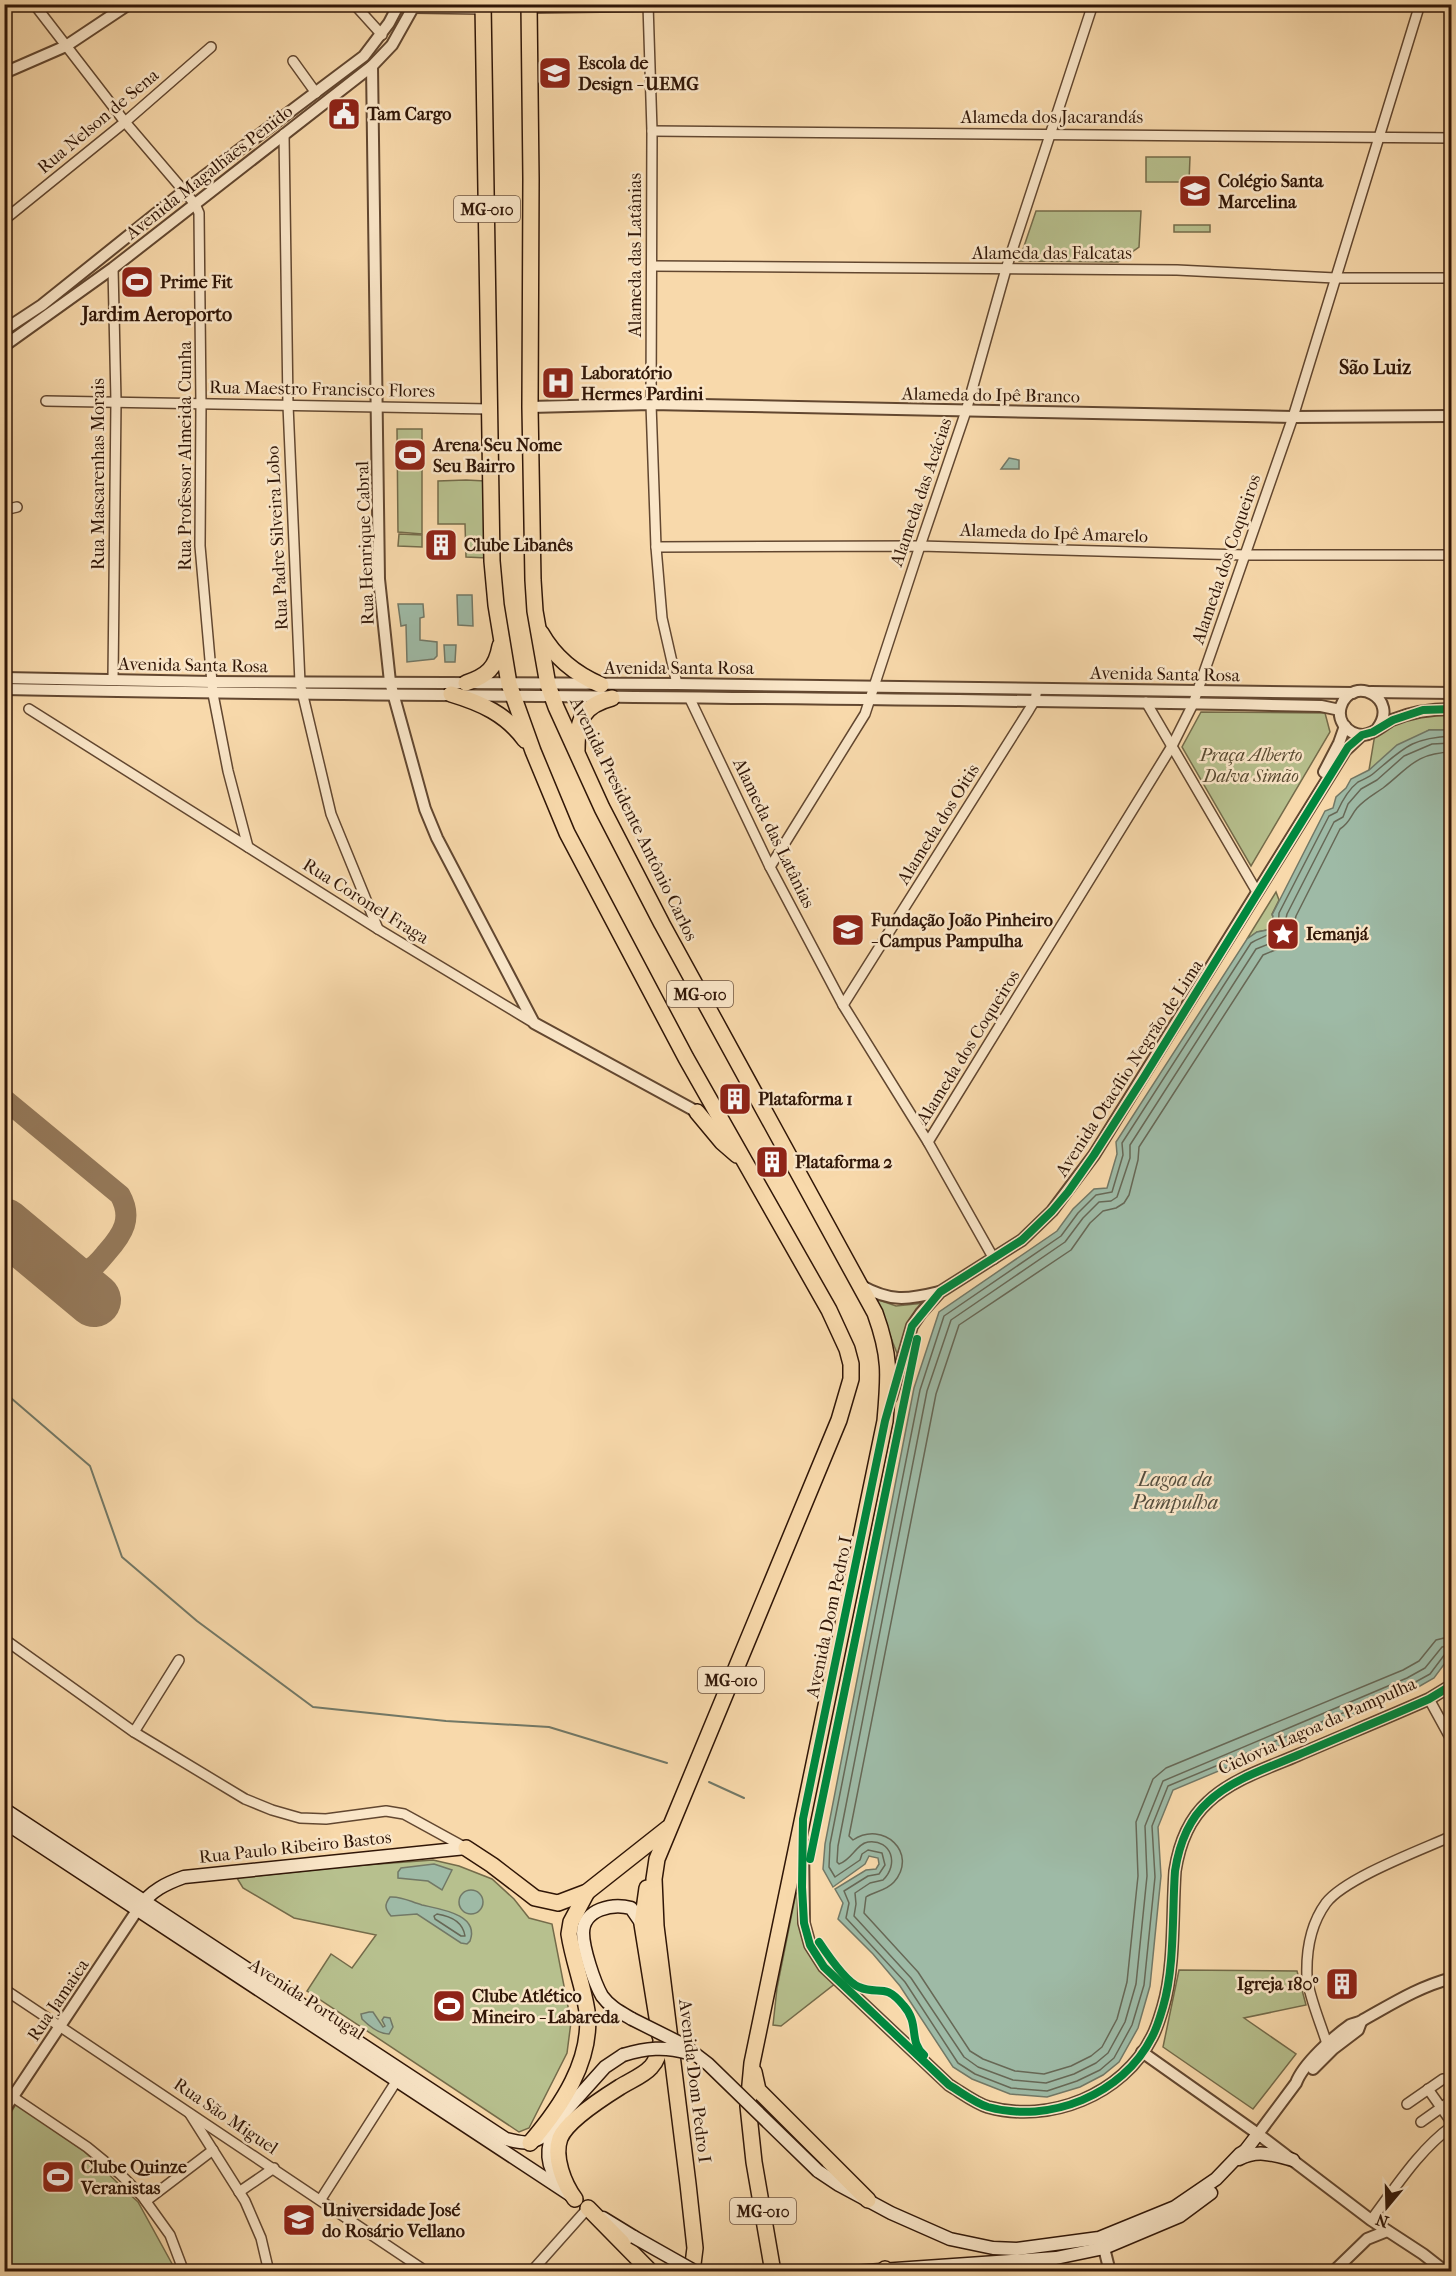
<svg xmlns="http://www.w3.org/2000/svg" width="1456" height="2276" viewBox="0 0 1456 2276" font-family="'IM FELL French Canon',serif">
<style>
.green{fill:#b7c08e;stroke:#746b4a;stroke-width:1.5}
.water{fill:#9ebaa6;stroke:#727866;stroke-width:1.5}
.lines{fill:none;stroke-linecap:round;stroke-linejoin:round}
.shore{stroke:#676856;stroke-width:1.5}
.stream{stroke:#727866;stroke-width:2}
.taxiway{stroke:#947859;stroke-width:21}
.runway{stroke:#947859;stroke-width:54}
.minor-casing{stroke:#624730;stroke-width:12}
.tertiary-casing{stroke:#624730;stroke-width:14}
.secondary-casing{stroke:#301607;stroke-width:15}
.trunk-casing{stroke:#301607;stroke-width:18}
.minor{stroke:#fae6c8;stroke-width:9}
.tertiary{stroke:#fae6c8;stroke-width:10}
.secondary{stroke:#fae6c8;stroke-width:12}
.trunk{stroke:#f8d9ab;stroke-width:15}
.secondary-bridge-casing{stroke:#301607;stroke-width:15;stroke-linecap:butt}
.secondary-bridge{stroke:#fae6c8;stroke-width:12}
.cycleway-casing{stroke:#fae6c8;stroke-width:11}
.cycleway{stroke:#00873e;stroke-width:8}
.labels{text-anchor:middle;stroke-width:5;stroke-linejoin:round;paint-order:stroke}
.shield{fill:#fae6c8;stroke:#6d5441;stroke-width:1.5}
.shield-label{font-size:16px;font-weight:bold;fill:#301607}
.poi-label{font-size:18px;font-weight:bold;fill:#301607;stroke:#fae6c8;text-anchor:start}
.street-label{font-size:18px;fill:#301607;stroke:#fae6c8}
.park-label{font-size:18px;font-style:italic;fill:#584930;stroke:#fae6c8}
.neighbourhood-label{font-size:20px;font-weight:bold;fill:#301607;stroke:#fae6c8}
.water-label{font-size:20px;font-style:italic;fill:#564f3f;stroke:#fae6c8}
</style>
<rect width="100%" height="100%" fill="#f8d9ab"/>
<filter id="stains"><feTurbulence type="fractalNoise" baseFrequency=".00333" numOctaves="4"/><feColorMatrix values="0 0 0 0 .2 0 0 0 0 .09 0 0 0 0 .02 0 0 0 .5 -.17"/></filter>
<radialGradient id="worn" r=".72"><stop offset=".6" stop-color="#630" stop-opacity="0"/><stop offset="1" stop-color="#630" stop-opacity=".3"/></radialGradient>
<g class="green">
<path d="M1146,157H1190L1189,182H1146Z"/>
<path d="M1036,211H1141L1139,247L1118,262L1019,261Z"/>
<rect x="1174" y="225" width="36" height="7"/>
<path d="M397,429H422V534L398,532Z"/>
<path d="M466,480L485,481L487,558L466,557L465,524H438V481Z"/>
<path d="M399,534L422,535V547L398,546Z"/>
<path d="M1451,709V730H1429L1369,770L1375,734L1398,718Z"/>
<path d="M1201,712L1325,713L1330,732L1251,866L1182,747Z"/>
<path d="M1276,892L1279,900L1272,914L1273,916L1272,925L1267,930L1257,932L1247,939Z"/>
<path d="M876,1299L896,1306L925,1303L898,1356Z"/>
<path d="M433,1860L459,1866L492,1879L514,1899L529,1918L552,1924L571,2022L567,2053L529,2128L519,2132L307,1991L331,1954L352,1968L376,1935L294,1918L243,1888L237,1878L352,1866Z"/>
<path d="M796,1893L801,1895L815,1945L841,1979L781,2026L773,2025L777,1988Z"/>
<path d="M1179,1970L1297,1971L1306,2005L1244,2018L1296,2054L1253,2109L1163,2047Z"/>
<path d="M16,2104L85,2152L138,2202L176,2271H5V2122Z"/>
</g>
<g class="water">
<path d="M1009,458L1019,460V469H1001Z"/>
<path d="M457,595H472L473,626L458,625Z"/>
<path d="M398,604H423L424,617L420,618V640L437,642V656L434,659L407,662L406,625L401,626Z"/>
<path d="M444,645H456L455,662H445Z"/>
<path d="M1429,730H1452L1451,1655L1434,1678L1413,1690L1173,1790L1158,1827L1161,1876L1150,1986L1138,2028L1119,2062L1103,2075L1080,2087L1047,2097L1010,2094L972,2079L953,2067L900,1986L873,1954L838,1919L843,1903L835,1889L866,1870L876,1869L879,1864L878,1858L869,1856L865,1864L833,1887L823,1869L825,1844L914,1388L939,1312L1057,1231L1073,1209L1094,1189L1107,1188L1117,1154L1116,1142L1247,939L1257,932L1267,930L1272,925L1273,916L1272,915L1325,811L1333,808L1336,797L1346,788L1351,779L1369,770L1397,745Z"/>
<path d="M434,1864L452,1870L442,1890L428,1881L398,1878V1872L401,1868Z"/>
<circle cx="471" cy="1902" r="12"/>
<path d="M390,1897C402,1896 411,1902 422,1905C439,1909 480,1914 470,1941L467,1944L461,1943L417,1914L391,1916C385,1909 384,1905 390,1897Z"/>
<path d="M369,2012H373L383,2027L385,2026L382,2020L384,2017L390,2018L393,2027L389,2034C379,2034 369,2026 362,2019L361,2014Z"/>
</g>
<g class="lines">
<g class="shore">
<path d="M1452,736C1411,738 1404,748 1374,773C1370,777 1364,779 1358,782C1349,789 1342,801 1337,812L1329,816L1279,913C1279,937 1267,933 1251,943L1122,1143L1123,1155L1112,1192L1096,1195L1078,1213L1061,1236L944,1316L920,1390L830,1844L829,1867L835,1877L860,1860L862,1854L868,1850L882,1853L885,1865L879,1874L868,1876L844,1891L849,1903L846,1918L905,1982L958,2063L975,2074L1011,2088L1047,2091L1077,2081L1100,2070L1114,2058L1132,2025L1144,1985L1155,1877L1152,1826L1168,1786L1410,1685L1430,1674L1445,1654L1452,1652"/>
<path d="M1452,743L1432,744L1404,756L1377,780L1361,789L1348,804L1343,817L1334,822L1287,914L1283,932L1274,942L1256,949L1130,1145V1158L1117,1197L1111,1201L1099,1202L1083,1218L1065,1242L951,1320L927,1391L838,1846L837,1862L839,1864C852,1860 856,1844 868,1842C892,1839 899,1865 883,1880L870,1883L855,1893L856,1904L854,1916L911,1978L964,2057L978,2067L1013,2080L1046,2083L1074,2074L1096,2063L1108,2053L1125,2022L1136,1984L1147,1876L1145,1826L1163,1781L1407,1678L1425,1668L1442,1647L1452,1645"/>
<path d="M1452,752C1415,753 1409,768 1383,788C1373,795 1365,799 1357,808C1351,815 1350,823 1340,829L1296,916L1291,936L1280,948L1263,955L1139,1147L1138,1160L1129,1195L1124,1203L1116,1208L1103,1211L1090,1223L1071,1250L959,1325L936,1394L849,1836L853,1840C883,1820 919,1853 894,1882C886,1891 875,1891 866,1897L864,1913L918,1972L970,2051L983,2059L1015,2071L1044,2074L1071,2066L1091,2056L1102,2047L1117,2019L1127,1982L1138,1876L1136,1822L1153,1779L1166,1768L1403,1670L1419,1661L1436,1640L1452,1636"/>
<path d="M437,1914C450,1916 463,1922 465,1936H461L435,1919L434,1916Z"/>
</g>
<g class="stream">
<path d="M4,1392L90,1466L122,1557L197,1621L313,1707L446,1721L549,1727L667,1763"/>
<path d="M709,1782L744,1798"/>
</g>
<path class="taxiway" d="M4,1099L120,1195C133,1218 123,1234 107,1252C101,1259 95,1268 86,1270C74,1274 62,1269 50,1264"/>
<path class="runway" d="M4,1225L94,1300"/>
<g class="minor-casing">
<g id="minor">
<path d="M34,4L125,122L195,204L199,213L201,404L200,546L213,694L228,771L248,847"/>
<path d="M354,4L382,35"/>
<path d="M648,4L652,131L651,404L656,547L662,618L677,684"/>
<path d="M414,8L483,9"/>
<path d="M293,61L316,93"/>
<path d="M652,131L1452,138"/>
<path d="M284,134L288,405L300,683L331,814L378,929"/>
<path d="M4,220L125,122L211,47"/>
<path d="M652,266L1177,270L1335,278H1452"/>
<path d="M46,401L490,409"/>
<path d="M4,510L17,507"/>
<path d="M656,547L920,546L1245,555H1452"/>
<path d="M113,680L116,401L113,268"/>
<path d="M690,699L770,867L843,1005L928,1142L994,1259"/>
<path d="M1146,702L1257,892"/>
<path d="M29,709L378,929L534,1023"/>
<path d="M770,867L865,714L920,546L966,411L1006,269L1093,4"/>
<path d="M843,1005L1029,710L1035,700L1037,689"/>
<path d="M928,1142L1172,746L1193,704L1293,417L1420,4"/>
<path d="M4,1639L134,1732L245,1799L272,1810L300,1818L326,1819L386,1811L404,1814L466,1848"/>
<path d="M1429,1699L1452,1741"/>
<path d="M134,1732L179,1660"/>
<path d="M4,1989L427,2272"/>
<path d="M1332,2048L1327,2044C1321,2024 1309,1997 1307,1977C1306,1950 1310,1925 1326,1903C1345,1878 1421,1850 1452,1836"/>
<path d="M1428,2089L1452,2123"/>
<path d="M4,2091L87,2147L120,2174L142,2196L170,2235L184,2272"/>
<path d="M1407,2104L1443,2079"/>
<path d="M190,2114L245,2201L261,2238L269,2272"/>
<path d="M1421,2122L1452,2100"/>
<path d="M239,2192L274,2168"/>
<path d="M321,2199L399,2077"/>
<path d="M146,2201L213,2150"/>
<path d="M1371,2220C1396,2187 1418,2151 1452,2126"/>
<path d="M531,2272L588,2208"/>
</g>
</g>
<g class="tertiary-casing">
<g id="tertiary">
<path d="M529,7L743,4"/>
<path d="M372,66L379,579L390,682L425,809L437,838L534,1023L701,1114"/>
<path d="M4,73L66,46L129,4"/>
<path d="M4,330L42,305L183,192L364,56L389,23L399,4"/>
<path d="M4,346L113,268L372,66L392,45L415,4"/>
<path d="M530,407L651,404L1293,417L1452,416"/>
<path d="M4,678L212,682L677,684L1353,693"/>
<path d="M4,689C443,698 882,696 1321,706L1340,710"/>
<path d="M1371,692L1452,693"/>
<path d="M1377,729C1401,698 1352,674 1341,706C1339,712 1340,719 1343,724C1348,731 1355,735 1363,735C1374,734 1383,725 1392,720C1411,712 1431,709 1452,709"/>
<path d="M1324,772L1339,743L1345,726"/>
<path d="M860,1285C890,1302 907,1300 939,1292"/>
<path d="M891,1398L912,1326L921,1313L940,1292L1022,1240L1052,1211L1094,1155L1345,751L1362,735"/>
<path d="M803,1843L804,1923L810,1945L824,1967L949,2085C961,2092 975,2103 988,2107C1049,2124 1123,2095 1152,2037C1157,2028 1160,2017 1163,2007C1175,1967 1172,1913 1175,1871C1179,1845 1188,1820 1208,1802C1232,1779 1268,1768 1298,1755C1342,1736 1386,1718 1429,1699L1452,1685"/>
<path d="M1142,2052L1258,2134L1371,2220L1423,2254L1446,2272"/>
<path d="M1313,2069L1333,2049L1358,2030L1361,2022"/>
<path d="M4,2110L138,1909"/>
<path d="M1258,2134L1296,2083C1303,2064 1333,2037 1350,2025C1354,2023 1359,2023 1363,2020C1392,2004 1418,1987 1452,1978"/>
<path d="M1104,2248L1110,2272"/>
<path d="M1333,2272L1367,2239L1387,2231"/>
</g>
</g>
<g class="secondary-casing">
<g id="secondary">
<path d="M4,1809L506,2139C521,2143 530,2145 543,2136L605,2067L623,2055"/>
<path d="M4,1822L572,2196"/>
<path d="M140,1907C150,1891 167,1883 184,1877L466,1848"/>
<path d="M632,2019C620,2012 610,2007 602,1996C594,1982 583,1948 583,1933C583,1909 613,1903 631,1908L642,1924"/>
<path d="M556,2127C545,2147 545,2168 562,2184"/>
<path d="M1245,2156V2151L1258,2134"/>
<path d="M1239,2159C1258,2149 1274,2155 1293,2160"/>
<path d="M818,2171L839,2185L891,2213L950,2239L993,2248L1017,2249L1099,2238L1175,2207L1216,2179L1240,2154L1245,2151"/>
<path d="M603,2218L634,2237"/>
<path d="M852,2272L1056,2258L1104,2248L1180,2216L1211,2193"/>
</g>
</g>
<g class="trunk-casing">
<g id="trunk">
<path d="M483,4L492,561L496,605L509,684L533,751L567,833L686,1058L829,1310L847,1349L851,1364V1379L839,1420L657,1859L654,1879L656,1926L688,2184L695,2248L692,2272"/>
<path d="M529,4L531,179L530,407L533,580L535,611L548,685L556,707L602,808L662,924L875,1313C891,1357 889,1376 885,1421L752,2063L748,2106L754,2162L773,2272"/>
<path d="M541,633C555,658 575,674 601,685"/>
<path d="M466,683C487,676 496,668 500,646"/>
<path d="M451,694C481,703 506,714 525,740"/>
<path d="M577,750C577,720 582,706 612,698"/>
<path d="M697,1112L722,1142L737,1155"/>
<path d="M466,1848L492,1865L535,1898L558,1903L587,1892L668,1828"/>
<path d="M647,1888L642,1924L660,2036"/>
<path d="M754,2072L758,2090L868,2200"/>
<path d="M530,2143C561,2107 593,2060 587,2011C583,1985 573,1960 569,1934L571,1922L587,1892"/>
<path d="M575,2199C564,2184 553,2157 560,2138C567,2121 604,2097 620,2087C629,2081 643,2076 651,2067C658,2060 659,2051 661,2042"/>
<path d="M588,2208L651,2272"/>
<path d="M882,2272L885,2269"/>
</g>
</g>
<use href="#minor" class="minor"/>
<use href="#tertiary" class="tertiary"/>
<use href="#secondary" class="secondary"/>
<use href="#trunk" class="trunk"/>
<g class="secondary-bridge-casing">
<g id="secondary-bridge">
<path d="M632,2019L682,2044L708,2064L818,2171"/>
<path d="M623,2055C646,2048 665,2046 688,2053"/>
<path d="M634,2237L696,2272"/>
</g>
</g>
<use href="#secondary-bridge" class="secondary-bridge"/>
<g class="cycleway-casing">
<g id="cycleway">
<path d="M1452,709L1423,710L1393,720L1373,732L1362,735L1348,747L1144,1077L1094,1155L1068,1192L1052,1211L1022,1240L940,1292L912,1326L885,1421L803,1819L802,1887L804,1923L810,1945L824,1967L949,2085C961,2092 975,2103 988,2107C1049,2124 1123,2095 1152,2037C1157,2028 1160,2017 1163,2007C1175,1967 1172,1913 1175,1871C1179,1845 1188,1820 1208,1802C1232,1779 1268,1768 1298,1755C1342,1736 1386,1718 1429,1699L1452,1685"/>
<path d="M810,1859L917,1339"/>
<path d="M819,1942C827,1954 846,1982 859,1987C879,1996 884,1981 904,2006C920,2024 908,2041 924,2055"/>
</g>
</g>
<use href="#cycleway" class="cycleway"/>
</g>
<defs>
<g id="university-square" transform="scale(1.725)"><rect x="-9" y="-9" width="18" height="18" rx="4" fill="#8f2418" stroke="#fae6c8"/><path d="M0-5L7-2L0 1L-7-2ZM-4 1L0 2.5L4 1V4Q0 6-4 4Z" fill="#fff"/></g>
<g id="civic-square" transform="scale(1.725)"><rect x="-9" y="-9" width="18" height="18" rx="4" fill="#8f2418" stroke="#fae6c8"/><path d="M-.6-6.5H3V-4.5H.6V-3L4-1V1h2V6H-6V1h2V-1L-.6-3ZM-1.2 2.5V6h2.4V2.5Z" fill="#fff"/></g>
<g id="school-square" transform="scale(1.725)"><rect x="-9" y="-9" width="18" height="18" rx="4" fill="#8f2418" stroke="#fae6c8"/><path d="M0-5L7-2L0 1L-7-2ZM-4 1L0 2.5L4 1V4Q0 6-4 4Z" fill="#fff"/></g>
<g id="stadium-square" transform="scale(1.725)"><rect x="-9" y="-9" width="18" height="18" rx="4" fill="#8f2418" stroke="#fae6c8"/><path d="M0-5a6.5 5 0 1 0 0 10a6.5 5 0 1 0 0-10ZM-3.5-1.8h7v3.6h-7Z" fill="#fff"/></g>
<g id="hospital-square" transform="scale(1.725)"><rect x="-9" y="-9" width="18" height="18" rx="4" fill="#8f2418" stroke="#fae6c8"/><path d="M-5-5h3v3.5h4V-5h3V5h-3V1.5h-4V5h-3Z" fill="#fff"/></g>
<g id="building-square" transform="scale(1.725)"><rect x="-9" y="-9" width="18" height="18" rx="4" fill="#8f2418" stroke="#fae6c8"/><path d="M-4-6H4V6H1V3H-1V6H-4ZM-2.5-4.3h1.7v1.8h-1.7ZM.8-4.3h1.7v1.8H.8ZM-2.5-1h1.7V.8h-1.7ZM.8-1h1.7V.8H.8Z" fill="#fff"/></g>
<g id="sight-square" transform="scale(1.725)"><rect x="-9" y="-9" width="18" height="18" rx="4" fill="#8f2418" stroke="#fae6c8"/><path d="M0-6L1.8-2.2L6-1.7L2.9 1.2L3.7 5.4L0 3.3L-3.7 5.4L-2.9 1.2L-6-1.7L-1.8-2.2Z" fill="#fff"/></g>
</defs>
<g fill-rule="evenodd">
<use href="#university-square" x="555" y="73"/>
<use href="#civic-square" x="344" y="114"/>
<use href="#school-square" x="1195" y="191"/>
<use href="#stadium-square" x="137" y="282"/>
<use href="#hospital-square" x="558" y="383"/>
<use href="#stadium-square" x="410" y="455"/>
<use href="#building-square" x="441" y="545"/>
<use href="#university-square" x="848" y="930"/>
<use href="#sight-square" x="1283" y="934"/>
<use href="#building-square" x="735" y="1099"/>
<use href="#building-square" x="772" y="1162"/>
<use href="#building-square" x="1342" y="1984"/>
<use href="#stadium-square" x="449" y="2006"/>
<use href="#stadium-square" x="58" y="2177"/>
<use href="#university-square" x="299" y="2220"/>
</g>
<g class="labels">
<g class="shield">
<rect x="454" y="196" width="66" height="26" rx="4.5"/>
<rect x="667" y="981" width="66" height="26" rx="4.5"/>
<rect x="698" y="1667" width="66" height="26" rx="4.5"/>
<rect x="730" y="2198" width="66" height="26" rx="4.5"/>
</g>
<g class="shield-label">
<text x="487" y="215">MG-010</text>
<text x="700" y="1000">MG-010</text>
<text x="731" y="1686">MG-010</text>
<text x="763" y="2217">MG-010</text>
</g>
<g class="poi-label">
<text x="578" y="69">Escola de<tspan x="578" dy="21">Design - UEMG</tspan></text>
<text x="367" y="120">Tam Cargo</text>
<text x="1218" y="187">Colégio Santa<tspan x="1218" dy="21">Marcelina</tspan></text>
<text x="160" y="288">Prime Fit</text>
<text x="581" y="379">Laboratório<tspan x="581" dy="21">Hermes Pardini</tspan></text>
<text x="433" y="451">Arena Seu Nome<tspan x="433" dy="21">Seu Bairro</tspan></text>
<text x="464" y="551">Clube Libanês</text>
<text x="871" y="926">Fundação João Pinheiro<tspan x="871" dy="21">- Campus Pampulha</tspan></text>
<text x="1306" y="940">Iemanjá</text>
<text x="758" y="1105">Plataforma 1</text>
<text x="795" y="1168">Plataforma 2</text>
<text x="1319" y="1990" text-anchor="end">Igreja 180º</text>
<text x="472" y="2002">Clube Atlético<tspan x="472" dy="21">Mineiro - Labareda</tspan></text>
<text x="81" y="2173">Clube Quinze<tspan x="81" dy="21">Veranistas</tspan></text>
<text x="322" y="2216">Universidade José<tspan x="322" dy="21">do Rosário Vellano</tspan></text>
</g>
<g class="street-label">
<text x="1052" y="123">Alameda dos Jacarandás</text>
<text transform="translate(98 121) rotate(-40)" y="6">Rua Nelson de Sena</text>
<text transform="translate(209 172) rotate(-38)" y="6">Avenida Magalhães Penido</text>
<text x="1052" y="259">Alameda das Falcatas</text>
<text transform="translate(635 255) rotate(-90)" y="6">Alameda das Latânias</text>
<text transform="translate(322 389) rotate(1)" y="6">Rua Maestro Francisco Flores</text>
<text transform="translate(991 395) rotate(1)" y="6">Alameda do Ipê Branco</text>
<text transform="translate(185 456) rotate(-90)" y="6">Rua Professor Almeida Cunha</text>
<text transform="translate(98 474) rotate(-90)" y="6">Rua Mascarenhas Morais</text>
<text transform="translate(921 492) rotate(-71)" y="6">Alameda das Acácias</text>
<text transform="translate(1054 533) rotate(2)" y="6">Alameda do Ipê Amarelo</text>
<text transform="translate(277 538) rotate(-93)" y="6">Rua Padre Silveira Lobo</text>
<text transform="translate(365 543) rotate(-92)" y="6">Rua Henrique Cabral</text>
<text transform="translate(1226 559) rotate(-71)" y="6">Alameda dos Coqueiros</text>
<text transform="translate(193 665) rotate(1)" y="6">Avenida Santa Rosa</text>
<text x="679" y="674">Avenida Santa Rosa</text>
<text transform="translate(1165 674) rotate(1)" y="6">Avenida Santa Rosa</text>
<text transform="translate(634 819) rotate(64)" y="6">Avenida Presidente Antônio Carlos</text>
<text transform="translate(938 824) rotate(-58)" y="6">Alameda dos Oitis</text>
<text transform="translate(774 833) rotate(64)" y="6">Alameda das Latânias</text>
<text transform="translate(366 901) rotate(32)" y="6">Rua Coronel Fraga</text>
<text transform="translate(968 1047) rotate(-58)" y="6">Alameda dos Coqueiros</text>
<text transform="translate(1129 1068) rotate(-57)" y="6">Avenida Otacílio Negrão de Lima</text>
<text transform="translate(829 1617) rotate(-78)" y="6">Avenida Dom Pedro I</text>
<text transform="translate(1317 1726) rotate(-24)" y="6">Ciclovia Lagoa da Pampulha</text>
<text transform="translate(295 1847) rotate(-6)" y="6">Rua Paulo Ribeiro Bastos</text>
<text transform="translate(307 1999) rotate(33)" y="6">Avenida Portugal</text>
<text transform="translate(58 2000) rotate(-56)" y="6">Rua Jamaica</text>
<text transform="translate(695 2081) rotate(83)" y="6">Avenida Dom Pedro I</text>
<text transform="translate(226 2116) rotate(34)" y="6">Rua São Miguel</text>
</g>
<g class="park-label">
<text x="1251" y="761">Praça Alberto<tspan x="1251" dy="21">Dalva Simão</tspan></text>
</g>
<g class="neighbourhood-label">
<text x="157" y="321">Jardim Aeroporto</text>
<text x="1375" y="374">São Luiz</text>
</g>
<g class="water-label">
<text x="1175" y="1486">Lagoa da<tspan x="1175" dy="23">Pampulha</tspan></text>
</g>
</g>
<rect width="1456" height="2276" fill="none" stroke="#f8d9ab" stroke-width="24"/>
<rect x="6" y="6" width="1444" height="2264" fill="none" stroke="#301607" stroke-width="3"/>
<rect x="12" y="12" width="1432" height="2252" fill="none" stroke="#301607" stroke-width="1.5"/>
<g transform="translate(1387 2207) rotate(199)" stroke="#fae6c8" stroke-width="4.5" paint-order="stroke">
<path d="M0-4.5L10 22L0 15L-10 22Z" fill="#301607"/>
<text y="-9" font-size="16" font-weight="bold" text-anchor="middle" fill="#301607">N</text>
</g>
<rect width="100%" height="100%" filter="url(#stains)"/>
<rect width="100%" height="100%" fill="url(#worn)"/>
</svg>
